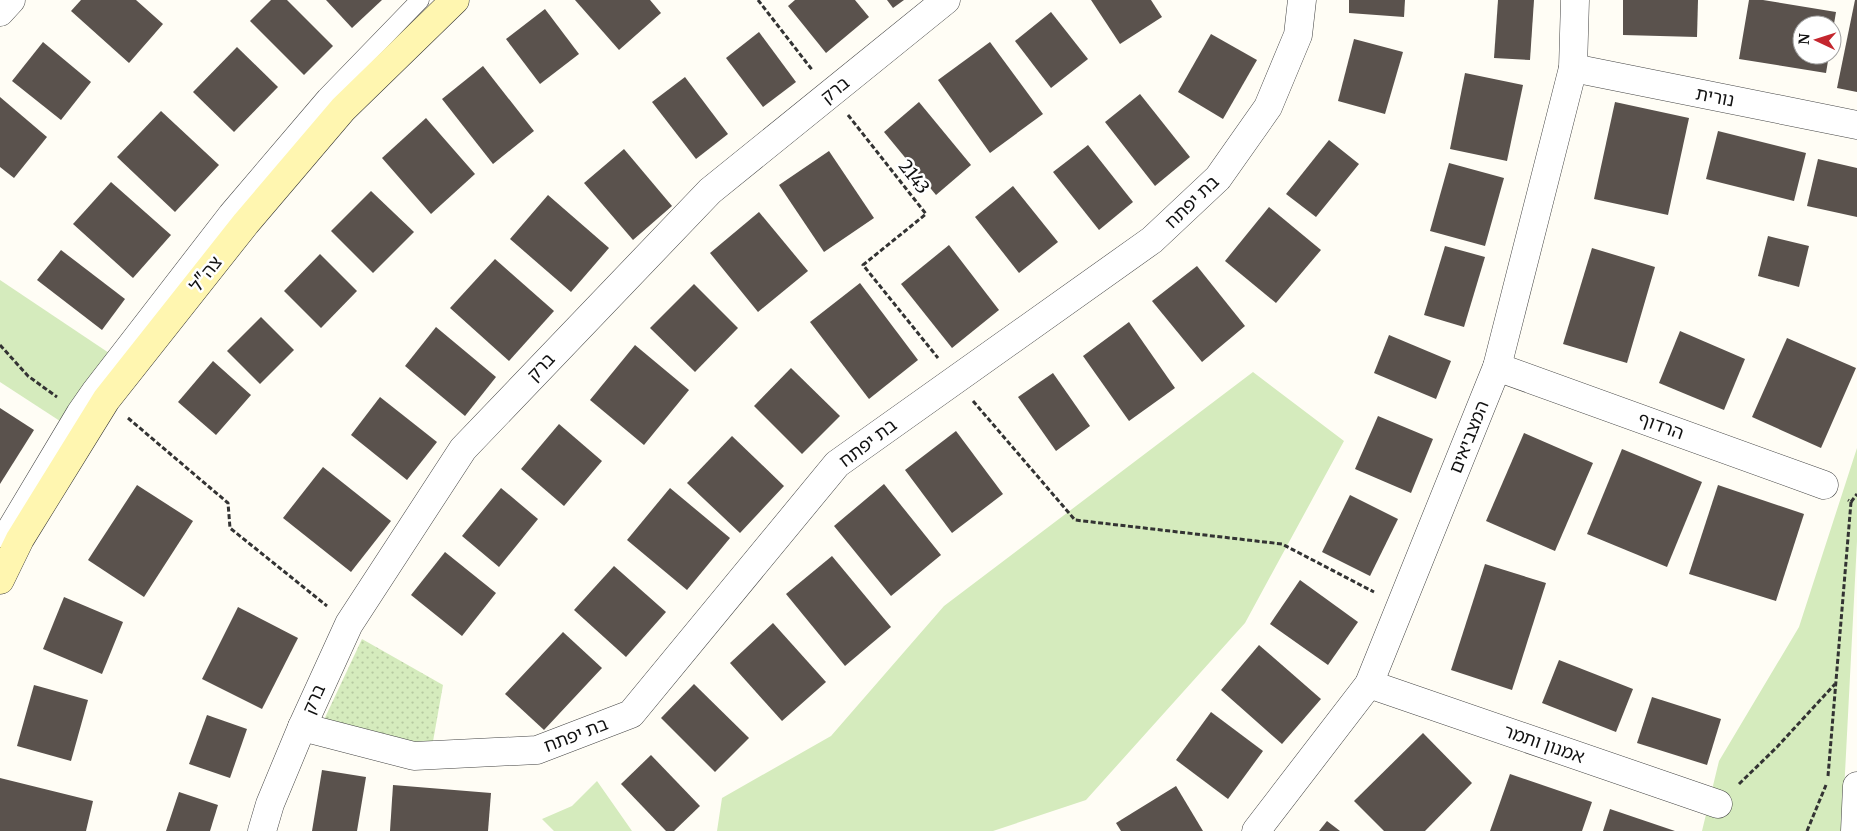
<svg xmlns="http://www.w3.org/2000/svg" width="1857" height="831" viewBox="0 0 1857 831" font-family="Merriweather,'Noto Sans Hebrew',serif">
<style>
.park{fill:#d5ebbd}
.garden{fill:url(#garden-dots)}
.building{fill:#5a524d}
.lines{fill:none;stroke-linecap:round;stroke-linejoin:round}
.lane-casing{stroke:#444;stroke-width:19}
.street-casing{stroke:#444;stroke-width:29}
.secondary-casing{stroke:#333;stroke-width:29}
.path{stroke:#333;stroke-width:3;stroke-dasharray:5 2.5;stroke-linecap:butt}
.lane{stroke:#fff;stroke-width:18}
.street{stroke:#fff;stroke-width:28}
.secondary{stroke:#fff6b0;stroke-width:28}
.labels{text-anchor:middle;stroke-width:5;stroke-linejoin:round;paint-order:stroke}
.street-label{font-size:18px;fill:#111;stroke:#fff}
</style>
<defs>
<pattern id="garden-dots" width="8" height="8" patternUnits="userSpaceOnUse" patternTransform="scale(1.25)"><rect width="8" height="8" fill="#d5ebbd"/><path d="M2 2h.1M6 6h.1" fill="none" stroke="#b6c8a1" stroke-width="1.8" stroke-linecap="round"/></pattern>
</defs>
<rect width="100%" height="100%" fill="#fffdf5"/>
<g class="park">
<path d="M0,280L112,355L63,423L0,382Z"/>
<path d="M1253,372L1344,441L1245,623L1086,800L993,831H717L722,798L831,736L944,606Z"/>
<path d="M1857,448V541L1842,831H1702L1719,761L1799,627Z"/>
<path d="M597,781L632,831H554L542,819L572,806Z"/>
</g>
<path class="garden" d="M362,639L443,685L432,747L322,724Z"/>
<g class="building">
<path d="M81,0H136L163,24L129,63L71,11Z"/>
<path d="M271,0H287L333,46L304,75L250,21Z"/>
<path d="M326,0H382L352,28Z"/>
<path d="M575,0H650L661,13L619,50Z"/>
<path d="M795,0H855L869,17L826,53L788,6Z"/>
<path d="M887,0H904L893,8Z"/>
<path d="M1091,0H1151L1162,17L1120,44Z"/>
<path d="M1349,0H1405L1404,17L1349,13Z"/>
<path d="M1498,0H1534L1530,60L1494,58Z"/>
<path d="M1623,0H1698L1697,37L1623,35Z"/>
<path d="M1749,0H1763L1836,12L1833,30L1832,25H1802V55H1829L1826,73L1739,59Z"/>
<path d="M1855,0H1857V92L1837,88Z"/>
<path d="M545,9L579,54L540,84L506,39Z"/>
<path d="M1051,12L1088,59L1051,88L1015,41Z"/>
<path d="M759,32L796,82L763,107L726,58Z"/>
<path d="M1211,34L1257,60L1223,119L1178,92Z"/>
<path d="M1354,39L1403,52L1385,114L1338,101Z"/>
<path d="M43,42L91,82L61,120L12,81Z"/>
<path d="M990,42L1043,114L990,153L938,80Z"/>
<path d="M237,47L278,87L234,132L193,92Z"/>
<path d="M483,66L534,131L493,164L442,99Z"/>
<path d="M1465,73L1523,85L1507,161L1450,149Z"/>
<path d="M685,77L728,134L696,159L652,102Z"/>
<path d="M1140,94L1190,157L1155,186L1105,122Z"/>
<path d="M0,97L47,137L14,178L0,167Z"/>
<path d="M919,102L971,165L936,195L884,132Z"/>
<path d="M1615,102L1689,118L1668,215L1594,199Z"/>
<path d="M161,111L219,165L175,212L117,157Z"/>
<path d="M426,118L475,174L431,214L382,158Z"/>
<path d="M1718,131L1806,153L1794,201L1706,179Z"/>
<path d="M1329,140L1359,164L1316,217L1286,194Z"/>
<path d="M1088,145L1133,202L1099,230L1053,172Z"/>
<path d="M624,149L672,206L633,240L584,183Z"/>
<path d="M829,151L874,218L824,252L779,185Z"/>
<path d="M1818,159L1857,168V217L1807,206Z"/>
<path d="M1449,163L1504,178L1485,246L1430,231Z"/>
<path d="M111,182L171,235L133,278L73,224Z"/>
<path d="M1013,186L1058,242L1019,273L975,217Z"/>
<path d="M371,191L414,232L373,273L331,231Z"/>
<path d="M548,195L609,248L571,292L510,239Z"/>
<path d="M1269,207L1321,250L1276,303L1225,261Z"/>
<path d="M759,212L808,271L758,312L710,253Z"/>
<path d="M1768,236L1809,246L1799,287L1758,276Z"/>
<path d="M949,245L999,310L952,348L901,284Z"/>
<path d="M1445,246L1485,257L1464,327L1424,315Z"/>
<path d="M1592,248L1655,267L1627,363L1563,344Z"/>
<path d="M61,250L125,299L102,330L37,280Z"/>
<path d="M320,254L357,291L321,328L284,291Z"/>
<path d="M495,259L554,311L509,361L450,308Z"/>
<path d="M1197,266L1245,326L1202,362L1152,301Z"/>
<path d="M860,283L918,360L869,399L810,322Z"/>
<path d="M694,284L738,328L695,372L650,328Z"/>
<path d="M261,317L294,350L260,384L227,351Z"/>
<path d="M1129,322L1175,388L1129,421L1083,356Z"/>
<path d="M436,327L496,377L465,416L405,366Z"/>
<path d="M1680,331L1745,359L1724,410L1659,383Z"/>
<path d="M1389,335L1451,361L1436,399L1374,373Z"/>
<path d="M1787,338L1856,368L1821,448L1752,417Z"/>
<path d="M635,345L689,390L644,445L590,400Z"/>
<path d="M213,361L251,395L216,435L178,402Z"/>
<path d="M791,368L840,416L802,454L754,406Z"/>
<path d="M1053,373L1090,426L1056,451L1018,397Z"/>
<path d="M380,397L437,442L407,480L351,435Z"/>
<path d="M0,408L34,430L0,484Z"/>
<path d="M1378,416L1433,439L1411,493L1355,469Z"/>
<path d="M559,424L602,461L564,506L521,469Z"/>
<path d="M956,431L1003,494L952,533L905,470Z"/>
<path d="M1524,433L1593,463L1555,551L1486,521Z"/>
<path d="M732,436L784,486L740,533L687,483Z"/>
<path d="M1622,449L1702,482L1667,567L1587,534Z"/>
<path d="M323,467L391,521L351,572L283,518Z"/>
<path d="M884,484L941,555L891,596L834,526Z"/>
<path d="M137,485L193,521L144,597L88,560Z"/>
<path d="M1718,485L1804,514L1776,601L1689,574Z"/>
<path d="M501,488L538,519L499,567L462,536Z"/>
<path d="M670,488L730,538L687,590L627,540Z"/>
<path d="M1350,495L1398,519L1370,576L1322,552Z"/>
<path d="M445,552L496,593L462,636L411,595Z"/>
<path d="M832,556L891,627L845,666L786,594Z"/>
<path d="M1485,564L1546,583L1512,690L1451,670Z"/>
<path d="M614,566L666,612L626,657L574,610Z"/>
<path d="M1300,580L1358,622L1328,665L1270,624Z"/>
<path d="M64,597L123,622L102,674L43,649Z"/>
<path d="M238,607L298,638L262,709L202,679Z"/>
<path d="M773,623L826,682L782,721L730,663Z"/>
<path d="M563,632L602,668L544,730L505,694Z"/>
<path d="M1259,645L1321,699L1282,744L1221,690Z"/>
<path d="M1559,660L1633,689L1616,732L1542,703Z"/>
<path d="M694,684L749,738L715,772L661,718Z"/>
<path d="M34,685L88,700L71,761L17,746Z"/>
<path d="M1652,697L1721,719L1707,765L1637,743Z"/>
<path d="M1211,712L1263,751L1228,799L1176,760Z"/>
<path d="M207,715L247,729L230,778L189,764Z"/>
<path d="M1423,733L1472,783L1425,831H1384L1354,801Z"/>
<path d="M651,755L700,806L674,831H666L621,784Z"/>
<path d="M322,770L366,777L357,831H312Z"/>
<path d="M1510,774L1592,802L1582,831H1490Z"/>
<path d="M0,778L93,801L86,831H0Z"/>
<path d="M393,785L491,793L488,831H390Z"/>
<path d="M1176,786L1203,831H1121L1116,823Z"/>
<path d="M179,792L218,805L210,831H166Z"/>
<path d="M1610,809L1675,831H1603Z"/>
<path d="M1327,821L1340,831H1319Z"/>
</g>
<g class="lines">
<g class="lane-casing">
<path id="lane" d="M0,538L76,411L92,388L228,212L326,97L420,0"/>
</g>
<g class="street-casing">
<g id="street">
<path d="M0,12L11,0"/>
<path d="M1573,68L1857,125"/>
<path d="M1497,367L1824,485"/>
<path d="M1369,684L1718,804"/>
<path d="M302,727L414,756L537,750L631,714L837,464L1152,240L1218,178L1268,107L1298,35L1302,0"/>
<path d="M262,831L270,804L302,727L349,624L463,449L710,191L946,0"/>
<path d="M1256,831L1369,684L1497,367L1573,68L1575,0"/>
<path d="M1855,831L1857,786"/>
</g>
</g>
<g class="secondary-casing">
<path id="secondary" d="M0,580L20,539L106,400L246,223L343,109L455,0"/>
</g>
<g class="path">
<path d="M758,0L813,71"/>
<path d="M848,115L926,214L863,265L938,358"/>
<path d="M0,345L28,376L57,397"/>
<path d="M973,401L1075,520L1282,544L1374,592"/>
<path d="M128,418L228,503L230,528L327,606"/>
<path d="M1851,502L1857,494"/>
<path d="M1828,776L1851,502L1848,500"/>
<path d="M1739,784L1777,747L1835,684"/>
<path d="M1807,831L1826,785"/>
</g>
<use href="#lane" class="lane"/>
<use href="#street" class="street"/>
<use href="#secondary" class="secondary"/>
</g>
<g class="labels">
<g class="street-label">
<text transform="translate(835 90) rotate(-39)" y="6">ברק</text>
<text transform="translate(1715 97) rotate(11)" y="6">נורית</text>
<text transform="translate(914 177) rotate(52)" y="6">2143</text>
<text transform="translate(1192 202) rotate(-44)" y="6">בת יפתח</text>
<text transform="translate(206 274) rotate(-52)" y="6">צה"ל</text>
<text transform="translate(541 367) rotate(-46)" y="6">ברק</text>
<text transform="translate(1661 426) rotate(20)" y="6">הרדוף</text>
<text transform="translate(1469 437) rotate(-68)" y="6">המצביאים</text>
<text transform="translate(868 443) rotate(-37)" y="6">בת יפתח</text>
<text transform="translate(314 699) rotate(-66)" y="6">ברק</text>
<text transform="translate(576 735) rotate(-21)" y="6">בת יפתח</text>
<text transform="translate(1544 744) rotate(19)" y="6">אמנון ותמר</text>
</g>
</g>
<g transform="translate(1817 40) rotate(274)"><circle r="24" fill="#ffffff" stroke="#a0a0a0"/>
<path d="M0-4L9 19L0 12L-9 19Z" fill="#c4262e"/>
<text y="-8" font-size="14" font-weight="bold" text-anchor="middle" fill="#111111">N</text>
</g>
</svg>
